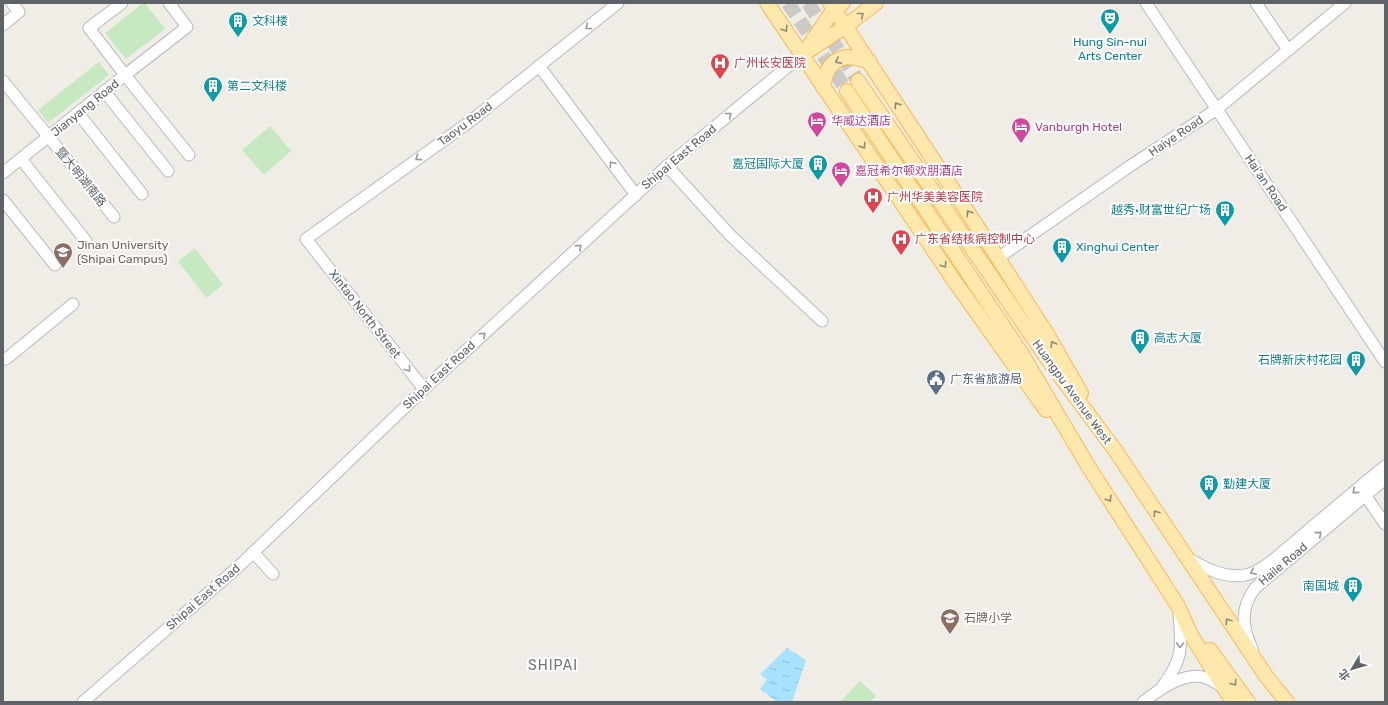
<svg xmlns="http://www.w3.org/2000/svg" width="1388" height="705" viewBox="0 0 1388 705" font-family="Rubik,'Noto Sans SC',sans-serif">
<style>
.pitch{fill:#c6e9c1}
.water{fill:url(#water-ripples)}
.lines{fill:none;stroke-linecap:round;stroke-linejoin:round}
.major-tunnel{stroke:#cbcac6;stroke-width:14;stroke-dasharray:14 7;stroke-linecap:butt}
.minor-casing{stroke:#b6b9bd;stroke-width:13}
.major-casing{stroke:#f8b857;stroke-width:16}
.minor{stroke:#fff;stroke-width:11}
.major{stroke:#ffe8ac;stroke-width:14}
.oneway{stroke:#8e8b7c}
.oneway2{stroke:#969a9c}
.labels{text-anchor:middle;stroke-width:4;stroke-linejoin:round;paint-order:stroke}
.culture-label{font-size:12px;fill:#0d838f;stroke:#fff;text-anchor:start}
.health-label{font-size:12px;fill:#be3a42;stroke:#fff;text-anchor:start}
.street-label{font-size:12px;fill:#5d6367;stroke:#fff}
.hotel-label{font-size:12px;fill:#b23c85;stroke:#fff;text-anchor:start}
.education-label{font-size:12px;fill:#785e54;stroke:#fff;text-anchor:start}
.service-label{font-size:12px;fill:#4e5e75;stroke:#fff;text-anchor:start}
.quarter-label{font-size:14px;letter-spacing:1px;fill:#6e7579;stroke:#fff}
</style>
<defs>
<pattern id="water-ripples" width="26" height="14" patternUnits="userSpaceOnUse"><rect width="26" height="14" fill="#a7e3ff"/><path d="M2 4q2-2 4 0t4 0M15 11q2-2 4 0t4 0" fill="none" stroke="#8bbcd2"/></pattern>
</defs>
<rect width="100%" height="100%" fill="#f0ede6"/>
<g class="pitch">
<path d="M143,3H145L165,29L126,59L105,33Z"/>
<path d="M99,62L109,75L48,123L38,110Z"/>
<path d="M270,126L291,151L264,175L242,150Z"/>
<path d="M195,248L223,285L206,298L178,261Z"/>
<path d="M860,681L876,696L870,702H840Z"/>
</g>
<path class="water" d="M787,648L806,660L792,702H777L760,689L767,679L760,674Z"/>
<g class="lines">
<g class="major-tunnel">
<path d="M788,3L847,91"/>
<path d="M808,3L858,81"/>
</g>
<g class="minor-casing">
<g id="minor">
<path d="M169,3L187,27L125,75L189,155"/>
<path d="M1146,3L1385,362"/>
<path d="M1256,3L1288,50"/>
<path d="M3,25L19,12L12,3"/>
<path d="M539,66L636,195"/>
<path d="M3,81L114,217"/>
<path d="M104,91L168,171"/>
<path d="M78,113L142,194"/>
<path d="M21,159L86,241"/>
<path d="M667,166L730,235L822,321"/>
<path d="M3,173L125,75L89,28L122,3"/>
<path d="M3,200L55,265"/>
<path d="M998,258L1130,166L1217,109L1345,3"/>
<path d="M6,359L73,304"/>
<path d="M424,389L306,239L468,123L618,3"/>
<path d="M1365,495L1385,524"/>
<path d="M253,552L273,574"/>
<path d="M1188,558C1204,568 1225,579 1245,575C1263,572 1284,550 1298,539C1327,514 1356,490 1385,466"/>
<path d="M1252,649C1242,626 1240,609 1255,588L1385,479"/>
<path d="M1162,687C1183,660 1182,647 1179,615"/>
<path d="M83,702L238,567L424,389L667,166L802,55"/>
<path d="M1143,702C1158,690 1183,672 1203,677C1211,679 1217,684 1223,687"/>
</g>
</g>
<g class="major-casing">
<g id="major">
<path d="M767,3L955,282L1046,410"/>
<path d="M830,3L998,258L1047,334L1081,393"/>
<path d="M807,49L834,9L843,3"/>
<path d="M802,55L846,26L876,3"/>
<path d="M858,81L1051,364L1115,450L1266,676L1287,702"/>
<path d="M823,87C825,73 831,59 847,57C854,57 862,60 869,61"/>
<path d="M847,91L1023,356L1088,466L1178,606L1191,635L1233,702"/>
<path d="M1210,650L1248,702"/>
</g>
</g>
<use href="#minor" class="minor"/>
<use href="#major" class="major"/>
</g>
<defs><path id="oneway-chevron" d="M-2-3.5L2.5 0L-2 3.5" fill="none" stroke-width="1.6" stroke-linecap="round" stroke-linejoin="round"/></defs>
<g class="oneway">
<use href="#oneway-chevron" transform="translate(861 15) rotate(-38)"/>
<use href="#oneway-chevron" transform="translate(785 29) rotate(57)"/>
<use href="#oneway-chevron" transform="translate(838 61) rotate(152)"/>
<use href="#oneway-chevron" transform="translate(897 105) rotate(-123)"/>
<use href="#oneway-chevron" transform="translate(863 146) rotate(56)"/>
<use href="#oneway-chevron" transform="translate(969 213) rotate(-123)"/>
<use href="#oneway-chevron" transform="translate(944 265) rotate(56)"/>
<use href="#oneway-chevron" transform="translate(1053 344) rotate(-121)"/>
<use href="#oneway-chevron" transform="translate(1109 499) rotate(57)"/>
<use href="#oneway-chevron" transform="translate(1156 513) rotate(-124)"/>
<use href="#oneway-chevron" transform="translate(1228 621) rotate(-124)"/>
<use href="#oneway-chevron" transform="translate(1234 683) rotate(54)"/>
</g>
<g class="oneway2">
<use href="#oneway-chevron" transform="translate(588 27) rotate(141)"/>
<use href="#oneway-chevron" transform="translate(729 115) rotate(-39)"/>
<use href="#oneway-chevron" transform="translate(418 158) rotate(144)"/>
<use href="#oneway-chevron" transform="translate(612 164) rotate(-127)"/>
<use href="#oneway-chevron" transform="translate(579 247) rotate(-42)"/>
<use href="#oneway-chevron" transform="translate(483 335) rotate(-42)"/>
<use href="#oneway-chevron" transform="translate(408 369) rotate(52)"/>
<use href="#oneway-chevron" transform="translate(1355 491) rotate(140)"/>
<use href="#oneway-chevron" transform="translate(1319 534) rotate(-40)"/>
<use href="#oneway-chevron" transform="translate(1253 572) rotate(154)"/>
<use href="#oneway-chevron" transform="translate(1180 645) rotate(93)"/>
</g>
<defs>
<g id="theatre-pin" transform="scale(1)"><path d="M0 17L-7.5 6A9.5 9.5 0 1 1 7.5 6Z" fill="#0f9aa8" stroke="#fff"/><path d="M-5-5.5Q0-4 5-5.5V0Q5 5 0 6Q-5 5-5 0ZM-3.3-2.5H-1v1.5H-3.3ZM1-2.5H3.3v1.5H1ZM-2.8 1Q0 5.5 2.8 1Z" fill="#fff"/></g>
<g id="building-pin" transform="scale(1)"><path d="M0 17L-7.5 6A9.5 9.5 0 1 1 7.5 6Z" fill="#0f9aa8" stroke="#fff"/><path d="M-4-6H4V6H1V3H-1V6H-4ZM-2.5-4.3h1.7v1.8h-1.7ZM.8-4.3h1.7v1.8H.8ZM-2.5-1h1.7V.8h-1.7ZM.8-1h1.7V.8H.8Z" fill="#fff"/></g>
<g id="hospital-pin" transform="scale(1)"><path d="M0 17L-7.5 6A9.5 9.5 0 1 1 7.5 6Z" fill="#e0444e" stroke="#fff"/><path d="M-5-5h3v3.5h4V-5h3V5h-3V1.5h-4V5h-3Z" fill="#fff"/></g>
<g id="hotel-pin" transform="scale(1)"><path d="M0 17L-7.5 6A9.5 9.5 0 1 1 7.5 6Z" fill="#d1479c" stroke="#fff"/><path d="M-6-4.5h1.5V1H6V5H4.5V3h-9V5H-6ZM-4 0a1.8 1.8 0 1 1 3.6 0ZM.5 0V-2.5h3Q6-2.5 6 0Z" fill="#fff"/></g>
<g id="university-pin" transform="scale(1)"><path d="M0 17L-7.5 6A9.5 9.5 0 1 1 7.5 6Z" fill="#8d6e63" stroke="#fff"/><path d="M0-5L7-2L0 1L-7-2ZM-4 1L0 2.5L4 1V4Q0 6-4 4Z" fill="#fff"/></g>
<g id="civic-pin" transform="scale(1)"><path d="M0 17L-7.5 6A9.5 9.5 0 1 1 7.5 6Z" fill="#5c6f8a" stroke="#fff"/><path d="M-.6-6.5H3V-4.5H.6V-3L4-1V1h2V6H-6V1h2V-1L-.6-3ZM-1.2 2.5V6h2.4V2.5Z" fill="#fff"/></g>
<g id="school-pin" transform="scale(1)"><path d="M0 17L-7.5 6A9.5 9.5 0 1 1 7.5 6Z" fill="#8d6e63" stroke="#fff"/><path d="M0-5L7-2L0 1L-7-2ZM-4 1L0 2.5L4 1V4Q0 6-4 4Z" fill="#fff"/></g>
</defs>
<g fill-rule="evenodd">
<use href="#theatre-pin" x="1110" y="18"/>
<use href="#building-pin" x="238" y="21"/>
<use href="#hospital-pin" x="720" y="63"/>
<use href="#building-pin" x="213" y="86"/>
<use href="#hotel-pin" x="817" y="121"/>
<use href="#hotel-pin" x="1021" y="127"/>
<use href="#building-pin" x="818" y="164"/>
<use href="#hotel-pin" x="841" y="171"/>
<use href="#hospital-pin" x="873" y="197"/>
<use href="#building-pin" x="1225" y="210"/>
<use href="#hospital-pin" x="901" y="239"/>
<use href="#building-pin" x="1062" y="247"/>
<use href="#university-pin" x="63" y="252"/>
<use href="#building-pin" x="1140" y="338"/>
<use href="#building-pin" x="1356" y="360"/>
<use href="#civic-pin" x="936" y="379"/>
<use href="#building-pin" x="1209" y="484"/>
<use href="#building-pin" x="1353" y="586"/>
<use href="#school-pin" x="950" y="618"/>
</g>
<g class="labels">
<g class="culture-label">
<text x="252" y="25">文科楼</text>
<text x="1110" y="46" text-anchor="middle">Hung Sin-nui<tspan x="1110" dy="14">Arts Center</tspan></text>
<text x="227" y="90">第二文科楼</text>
<text x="804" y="168" text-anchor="end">嘉冠国际大厦</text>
<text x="1211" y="214" text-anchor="end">越秀·财富世纪广场</text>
<text x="1076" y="251">Xinghui Center</text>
<text x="1154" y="342">高志大厦</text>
<text x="1342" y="364" text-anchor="end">石牌新庆村花园</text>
<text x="1223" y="488">勤建大厦</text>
<text x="1339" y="590" text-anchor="end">南国城</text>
</g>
<g class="health-label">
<text x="734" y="67">广州长安医院</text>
<text x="887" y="201">广州华美美容医院</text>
<text x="915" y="243">广东省结核病控制中心</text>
</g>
<g class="street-label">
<text transform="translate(85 108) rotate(-39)" y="4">Jianyang Road</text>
<text transform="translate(465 124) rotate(-37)" y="4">Taoyu Road</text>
<text transform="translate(1176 136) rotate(-34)" y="4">Haiye Road</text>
<text transform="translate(679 157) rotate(-40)" y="4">Shipai East Road</text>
<text transform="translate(81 177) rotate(51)" y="4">暨大明湖南路</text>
<text transform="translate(1266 183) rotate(56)" y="4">Hai'an Road</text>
<text transform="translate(365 314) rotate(52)" y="4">Xintao North Street</text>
<text transform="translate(439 375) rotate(-43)" y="4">Shipai East Road</text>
<text transform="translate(1072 392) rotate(54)" y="4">Huangpu Avenue West</text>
<text transform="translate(1283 564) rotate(-40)" y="4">Haile Road</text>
<text transform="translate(203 597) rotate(-41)" y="4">Shipai East Road</text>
</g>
<g class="hotel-label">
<text x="831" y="125">华威达酒店</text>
<text x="1035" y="131">Vanburgh Hotel</text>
<text x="855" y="175">嘉冠希尔顿欢朋酒店</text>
</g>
<g class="education-label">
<text x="77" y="249">Jinan University<tspan x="77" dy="14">(Shipai Campus)</tspan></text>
<text x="964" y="622">石牌小学</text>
</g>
<g class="service-label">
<text x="950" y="383">广东省旅游局</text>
</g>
<g class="quarter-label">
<text x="553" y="670">SHIPAI</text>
</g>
</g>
<rect width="1388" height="705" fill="none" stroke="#5d6367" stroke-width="8"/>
<g transform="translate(1352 669) rotate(232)" stroke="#ffffff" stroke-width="3" paint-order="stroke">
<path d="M0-3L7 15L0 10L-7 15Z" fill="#5d6367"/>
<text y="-6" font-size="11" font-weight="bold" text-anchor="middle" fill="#5d6367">北</text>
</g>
</svg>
